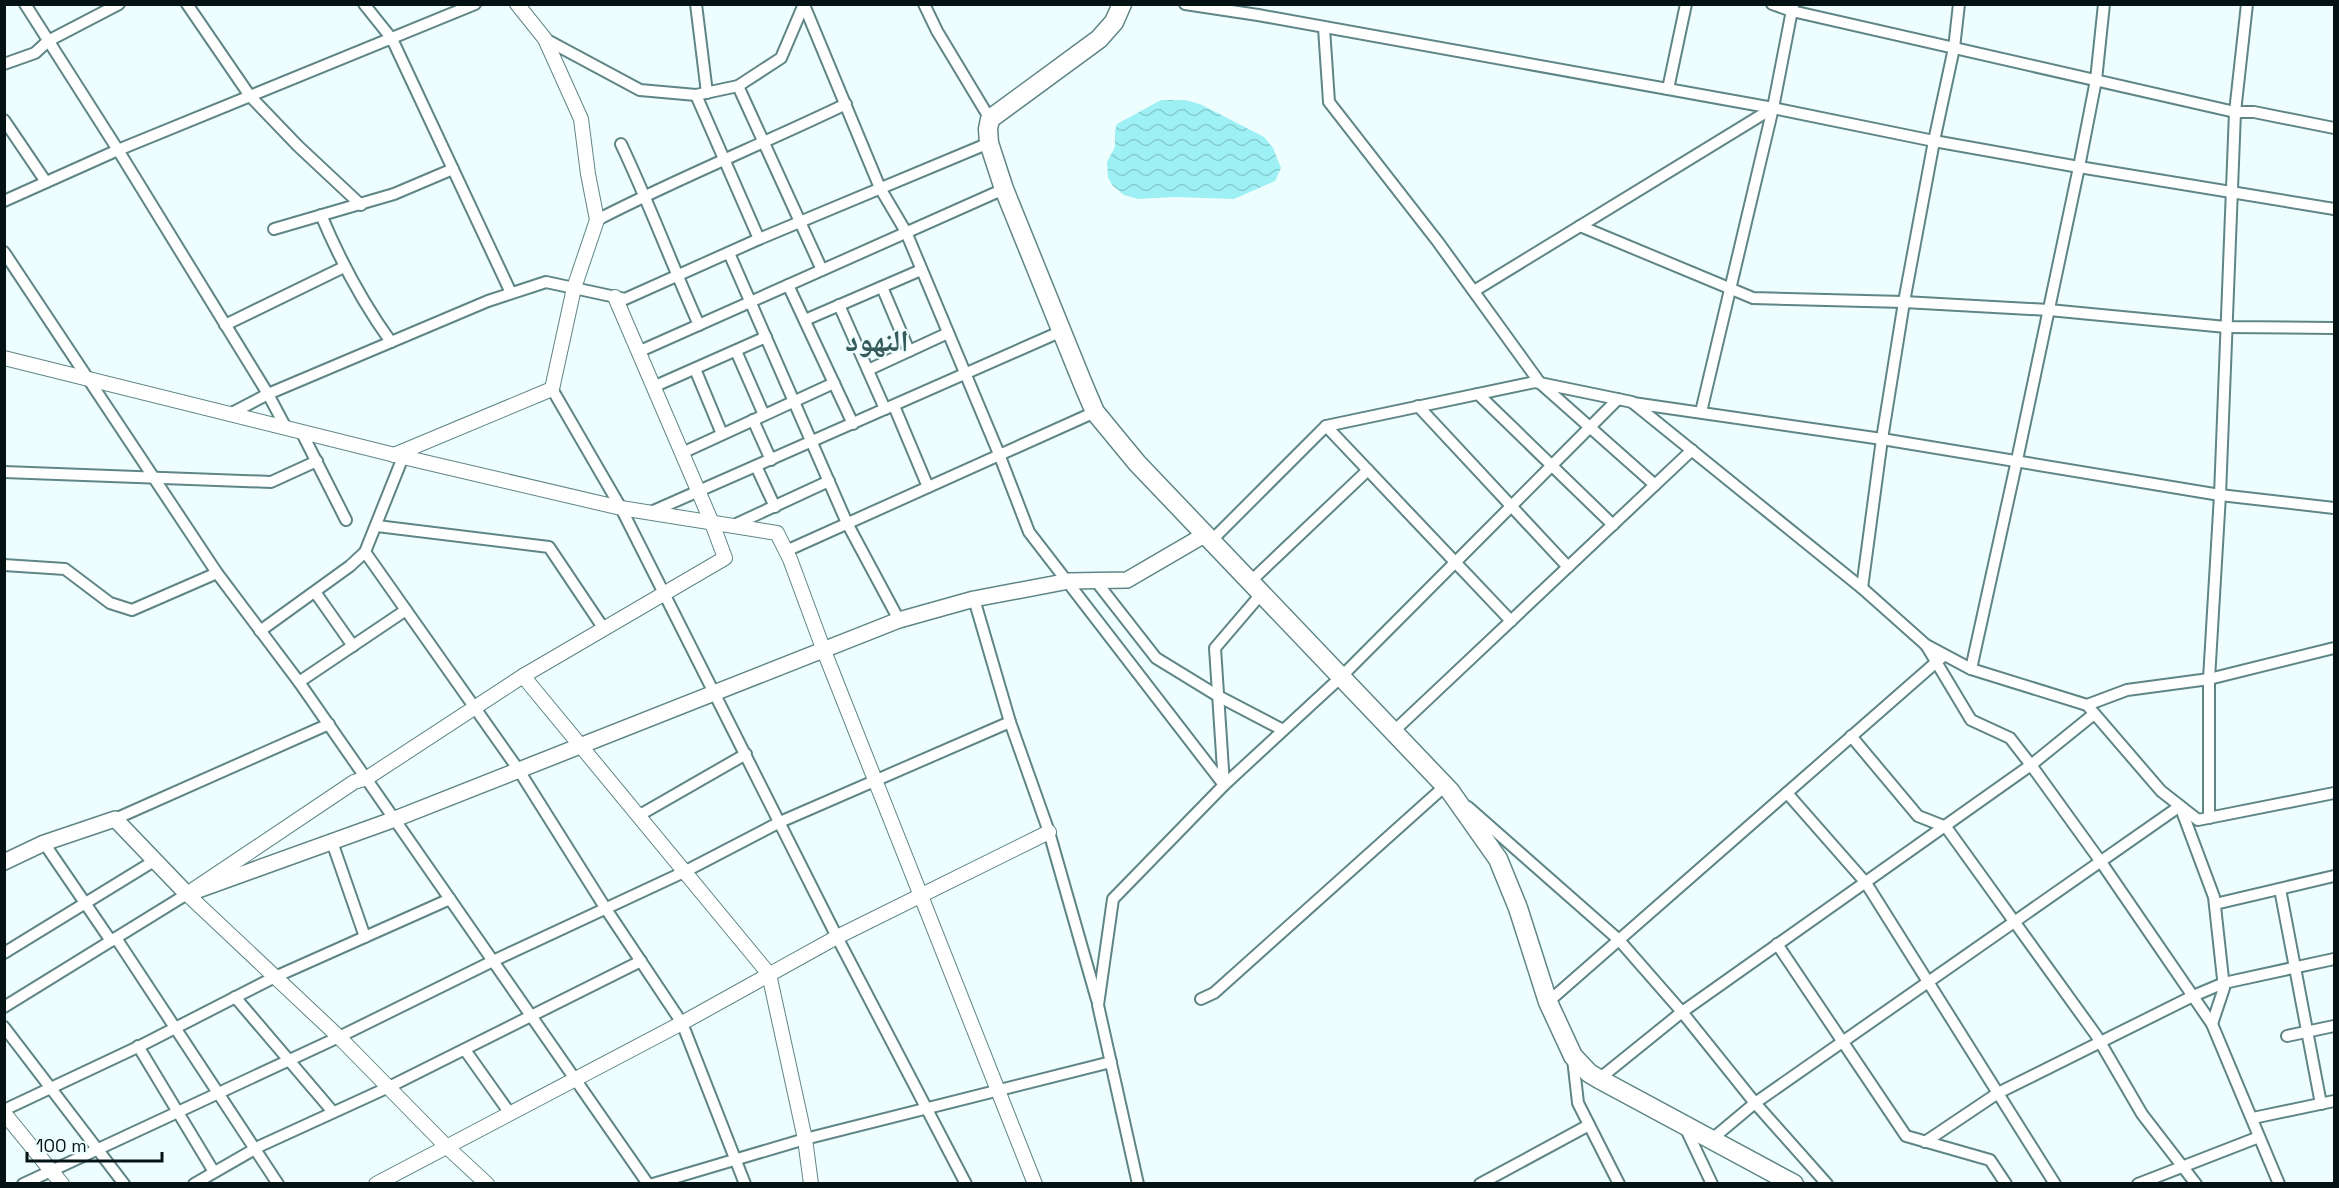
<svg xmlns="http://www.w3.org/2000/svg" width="2339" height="1188" viewBox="0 0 2339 1188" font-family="'Space Grotesk','Noto Naskh Arabic',sans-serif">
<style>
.water{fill:url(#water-waves)}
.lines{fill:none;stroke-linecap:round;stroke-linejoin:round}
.minor-casing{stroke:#5f8586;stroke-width:14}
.tertiary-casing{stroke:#5f8586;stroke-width:16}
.secondary-casing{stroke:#5f8586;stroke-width:18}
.trunk-casing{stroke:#5f8586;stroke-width:21}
.minor{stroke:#fff;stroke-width:10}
.tertiary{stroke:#fff;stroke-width:14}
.secondary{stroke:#fff;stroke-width:15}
.trunk{stroke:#fff;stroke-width:18}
.labels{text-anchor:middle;stroke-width:4.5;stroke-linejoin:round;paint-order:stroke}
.town-label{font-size:30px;font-weight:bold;fill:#365b5c;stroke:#eefeff}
</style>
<defs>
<pattern id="water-waves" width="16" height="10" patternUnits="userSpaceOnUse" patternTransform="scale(1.5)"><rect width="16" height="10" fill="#9df0f3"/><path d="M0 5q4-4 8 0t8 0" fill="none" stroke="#86cdcf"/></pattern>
</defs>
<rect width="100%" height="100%" fill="#eefeff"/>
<path class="water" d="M1161,100H1185L1200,104L1264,137L1273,148L1281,168L1275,181L1234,199L1175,197L1138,199L1124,195L1112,185L1108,178L1107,162L1115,147V131L1117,124Z"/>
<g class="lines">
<g class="minor-casing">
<g id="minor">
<path d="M25,4L118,150L268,394L286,428"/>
<path d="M187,4L250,96L298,146L361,205"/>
<path d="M364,4L392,39L511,293"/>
<path d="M696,4L707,93"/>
<path d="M924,4L937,31L990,119"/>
<path d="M1185,4L1258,15L1773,108L1934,141L2079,167L2334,209"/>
<path d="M1772,4L1792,11L2235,112H2254L2334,128"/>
<path d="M804,5L880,188L906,232L999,454L1029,532L1224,785L1341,677L1618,399"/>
<path d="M1324,28L1329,102L1438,242L1540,383L1655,485"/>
<path d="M545,39L640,90L696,95L738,86L781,58L804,4"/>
<path d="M4,64L35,53L48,41L119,4"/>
<path d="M738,86L822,270"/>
<path d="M1668,89L1686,4"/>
<path d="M696,95L759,239"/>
<path d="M4,120L46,182"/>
<path d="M621,144C649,203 672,265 699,325"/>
<path d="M4,201L118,150L475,4"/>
<path d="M321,215C340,260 362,302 391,342"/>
<path d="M597,220C678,178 763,144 846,104"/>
<path d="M1580,226L1753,298L1904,302L2049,310L2226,327L2334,328"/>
<path d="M274,229L394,194L453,169"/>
<path d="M4,252L217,573L299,682L648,1184"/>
<path d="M729,253L847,523L899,620"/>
<path d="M788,285L853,424"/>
<path d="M882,287L909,351"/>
<path d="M1474,291L1773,108L1793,5"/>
<path d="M839,305L885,409"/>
<path d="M805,320L921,270"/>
<path d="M225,325L344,267"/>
<path d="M736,351L764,415"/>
<path d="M638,352L1004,189"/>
<path d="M695,369L722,434"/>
<path d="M868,370L948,333"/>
<path d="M653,387L766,337"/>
<path d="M552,389L621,508L837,937L966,1184"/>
<path d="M1478,394L1613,525"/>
<path d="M1633,403L1882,439L2220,495L2334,508"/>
<path d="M894,406L928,487"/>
<path d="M1418,406L1568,567"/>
<path d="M1701,412L1773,108"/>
<path d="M230,414L268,394L488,301L546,282L625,299L759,239L989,143"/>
<path d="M753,420L771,460"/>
<path d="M1326,426L1511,621"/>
<path d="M301,431L346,520"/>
<path d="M682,453L834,383"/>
<path d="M756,466L775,507"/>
<path d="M4,472L271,482L317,461"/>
<path d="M651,512L1062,331"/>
<path d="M377,526L549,547L604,629"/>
<path d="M732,526L829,481"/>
<path d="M1212,540L1326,426L1535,382L1632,402L1862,588L1926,645L1971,669L2087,705L2161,791L2198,820L2334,793"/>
<path d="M786,551L1095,412"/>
<path d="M365,552L518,769L606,909L682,1023L745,1184"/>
<path d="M4,565L65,569L110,603L132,610L217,573"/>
<path d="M1095,580L1156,658L1218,696L1283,730"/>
<path d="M1251,581L1368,470"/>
<path d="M1862,588L1882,439L1904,302L1934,141L1954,48L1959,4"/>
<path d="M315,592L353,646"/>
<path d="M974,599L1010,722L1049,832L1097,1000"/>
<path d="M260,631L350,566L365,552L403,457"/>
<path d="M1926,645L1971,720L2010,738L2031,765L2101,862L2212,1024L2279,1184"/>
<path d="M1971,669L2017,460L2079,167L2096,80L2104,4"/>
<path d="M299,682L406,610"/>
<path d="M2087,705L2127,690L2209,679L2334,648"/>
<path d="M1394,731L1692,450"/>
<path d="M1851,736L1918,816L1946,827L2096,1035L2142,1114L2196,1184"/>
<path d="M1787,793L1866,883L2055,1184"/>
<path d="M1468,807L1619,940L1682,1012L1755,1103L1827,1184"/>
<path d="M638,816L746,754"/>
<path d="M2209,818V679L2220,495L2235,112L2247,4"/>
<path d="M115,819L329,724"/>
<path d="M332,842L365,937"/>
<path d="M44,843L111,941"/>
<path d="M2280,889L2321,1104"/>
<path d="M2215,904L2334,876"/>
<path d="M116,938L278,1184"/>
<path d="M1777,944L1906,1136L1990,1160L2006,1184"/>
<path d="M4,953L154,861"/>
<path d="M235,997L333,1112"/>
<path d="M1201,999L1214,993L1445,786"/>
<path d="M1548,1002L1941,658"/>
<path d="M4,1007L187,894"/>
<path d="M4,1027L124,1184"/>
<path d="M2287,1036L2334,1026"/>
<path d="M138,1046L214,1172"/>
<path d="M465,1050L509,1112"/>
<path d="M1573,1059L1578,1103L1619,1184"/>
<path d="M1599,1079L1682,1012L2031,765L2094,714"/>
<path d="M4,1110L142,1045L275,977L450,899"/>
<path d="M2253,1118L2334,1101"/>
<path d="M1685,1127L1712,1184"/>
<path d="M1712,1139L1755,1103L2180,806L2214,897L2224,988L2212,1024"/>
<path d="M1925,1142L1998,1093L2193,996L2224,983L2334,959"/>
<path d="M23,1184L339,1037L493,961L684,872L780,822L1010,722"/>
<path d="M194,1184L260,1146L389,1087L641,961"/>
<path d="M653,1184L805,1139L1111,1062"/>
<path d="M1138,1184L1098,1005L1113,899L1224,785L1215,648L1262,593"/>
<path d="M1480,1184L1589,1125"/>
<path d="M2138,1184L2259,1137"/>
</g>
</g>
<g class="tertiary-casing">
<g id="tertiary">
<path d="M4,358L403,457L621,508L777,533L790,559L824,651L1035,1184"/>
<path d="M394,455L552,389L574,288L597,220L588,174L581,119L545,39L517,4"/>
<path d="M523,676L769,974L805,1139L811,1184"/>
<path d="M4,1113L62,1184"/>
<path d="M376,1184L682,1023L837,937L1049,832"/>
<path d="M487,1184L446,1146L339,1037L187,894L354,782L367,778L523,676L725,558L712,523L615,297"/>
</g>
</g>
<g class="secondary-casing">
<path id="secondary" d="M4,862L44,843L115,819L187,894L395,819L899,620L974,599L1069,581L1127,580L1206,534"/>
</g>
<g class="trunk-casing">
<path id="trunk" d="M1122,4L1114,22L1099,39L990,119L988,129L989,143L1004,189L1083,384L1095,412L1137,463L1450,791L1498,859L1518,908L1548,1002L1573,1056L1589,1073L1599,1079L1794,1184"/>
</g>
<use href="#minor" class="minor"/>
<use href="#tertiary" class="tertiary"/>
<use href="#secondary" class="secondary"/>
<use href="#trunk" class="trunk"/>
</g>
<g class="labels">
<g class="town-label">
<text x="877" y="351">النهود</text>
</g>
</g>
<rect width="2339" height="1188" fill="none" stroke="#041213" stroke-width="12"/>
<path d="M27 1152v9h135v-9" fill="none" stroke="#041213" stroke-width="3"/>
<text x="36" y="1152" font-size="18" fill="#041213" stroke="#eefeff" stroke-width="4.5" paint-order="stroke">100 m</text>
</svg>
